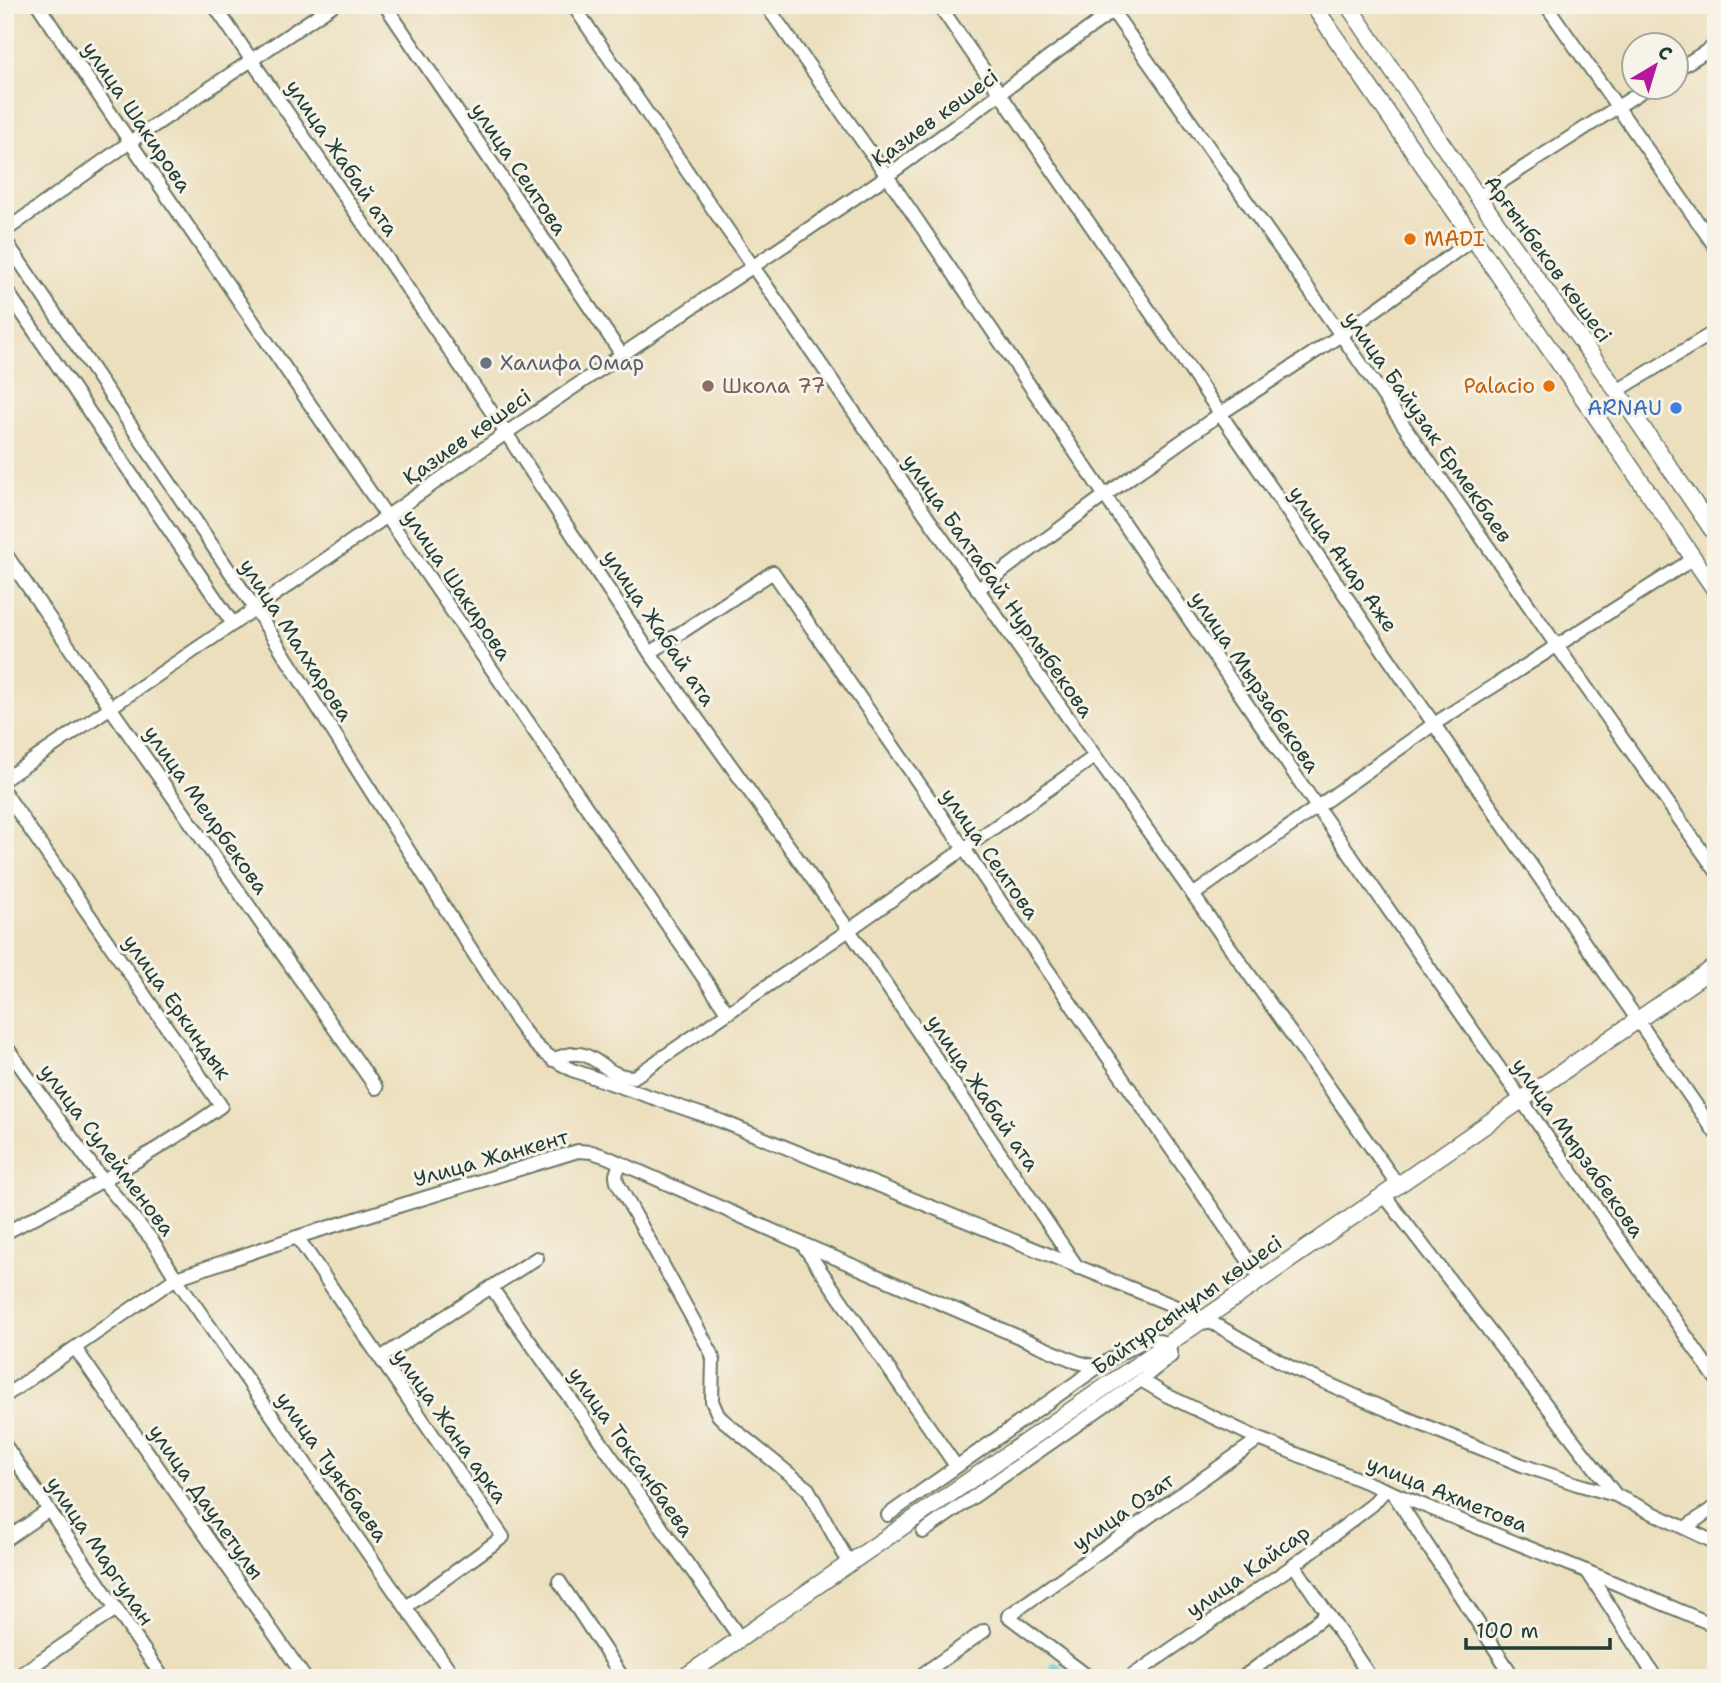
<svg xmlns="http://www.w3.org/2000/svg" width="1721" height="1683" viewBox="0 0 1721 1683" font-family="'Shantell Sans',sans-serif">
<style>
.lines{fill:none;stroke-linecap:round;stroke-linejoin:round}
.canal{stroke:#5ac7d2;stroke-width:10}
.minor-casing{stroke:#677664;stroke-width:16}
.major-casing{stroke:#677664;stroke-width:19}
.minor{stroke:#fff;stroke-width:12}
.major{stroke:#fff;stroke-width:16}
.food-dot{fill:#e8710a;stroke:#f7f3e8;stroke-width:2.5}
.worship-dot{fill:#6b7280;stroke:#f7f3e8;stroke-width:2.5}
.education-dot{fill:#8d6e63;stroke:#f7f3e8;stroke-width:2.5}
.shop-dot{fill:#3f7fe0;stroke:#f7f3e8;stroke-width:2.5}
.labels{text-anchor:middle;stroke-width:6;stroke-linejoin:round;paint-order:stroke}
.street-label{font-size:21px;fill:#1f3d34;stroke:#f7f3e8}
.food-label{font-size:21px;fill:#c56008;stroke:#f7f3e8;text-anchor:start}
.worship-label{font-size:21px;fill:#5b616d;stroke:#f7f3e8;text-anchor:start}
.education-label{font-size:21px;fill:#785e54;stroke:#f7f3e8;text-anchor:start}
.shop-label{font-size:21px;fill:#366cbe;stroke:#f7f3e8;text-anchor:end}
</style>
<rect width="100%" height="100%" fill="#f7f3e8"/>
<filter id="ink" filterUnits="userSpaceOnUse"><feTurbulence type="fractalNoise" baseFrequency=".0143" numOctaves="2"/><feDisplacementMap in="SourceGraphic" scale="14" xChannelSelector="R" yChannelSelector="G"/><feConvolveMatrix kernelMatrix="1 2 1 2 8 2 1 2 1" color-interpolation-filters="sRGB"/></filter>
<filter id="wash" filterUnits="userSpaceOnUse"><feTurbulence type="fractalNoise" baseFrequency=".00686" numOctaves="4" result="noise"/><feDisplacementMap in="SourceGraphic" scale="28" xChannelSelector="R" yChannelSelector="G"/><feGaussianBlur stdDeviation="1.57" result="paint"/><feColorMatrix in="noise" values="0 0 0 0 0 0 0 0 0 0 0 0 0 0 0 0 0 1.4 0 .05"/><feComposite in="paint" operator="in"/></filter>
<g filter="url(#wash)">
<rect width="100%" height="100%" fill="#ecdfbd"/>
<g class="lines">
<path class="canal" d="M1055,1667L1067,1678"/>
</g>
</g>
<g filter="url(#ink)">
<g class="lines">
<g class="minor-casing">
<g id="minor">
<path d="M38,5L130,142L727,1012"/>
<path d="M214,5L506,433L650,653L849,930L1078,1268"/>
<path d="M385,5L622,355"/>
<path d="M573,5C844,402 1121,793 1398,1185"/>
<path d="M766,5L887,176L1317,807L1716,1379"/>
<path d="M939,5L1716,1134"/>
<path d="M1546,5L1716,248"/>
<path d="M1109,6L1341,335L1557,646L1716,871"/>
<path d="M1676,70L1716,45"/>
<path d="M1478,197L1647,88"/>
<path d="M5,231L130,142L333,5"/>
<path d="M5,240L254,607L516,1020C534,1047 544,1055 572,1070L721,1121L1179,1308L1199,1322L1212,1323L1220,1327L1290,1367L1401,1416L1522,1465L1577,1484L1615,1495L1716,1543"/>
<path d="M5,288L233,624"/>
<path d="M1617,391L1716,331"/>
<path d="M5,553L110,707L376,1088"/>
<path d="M977,590L1104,496L1220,414L1341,335L1473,239"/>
<path d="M650,653L773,572L1261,1279"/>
<path d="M5,779L233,624L506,433L887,176L1121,5"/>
<path d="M5,793L221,1106C153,1155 79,1194 5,1233"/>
<path d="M1193,895L1434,724L1693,559"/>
<path d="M5,1045L103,1181L152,1240L176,1278L455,1678"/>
<path d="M553,1060C596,1039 597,1077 634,1077L849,930L1094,757"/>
<path d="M620,1163L616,1175L617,1182L711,1352L713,1359L712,1401L718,1415L724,1421L808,1489L849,1563"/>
<path d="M1384,1195L1615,1494"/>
<path d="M297,1237L503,1537L406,1607"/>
<path d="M803,1245L956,1466"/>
<path d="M491,1287L740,1638"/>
<path d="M75,1348L305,1678"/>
<path d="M380,1358L537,1258"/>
<path d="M1098,1367L1119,1354L1150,1338L1168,1344L1171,1356L1141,1380"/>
<path d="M5,1396L176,1278L297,1237L578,1151L592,1152L607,1157L803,1244L1077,1362L1098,1367L888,1515"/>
<path d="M5,1445L163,1678"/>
<path d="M1393,1493L1514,1678"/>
<path d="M1685,1528L1716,1506"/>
<path d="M923,1532L1141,1380L1166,1395L1259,1439L1586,1571L1716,1626"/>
<path d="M5,1540L49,1510"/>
<path d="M1294,1565L1371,1678"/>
<path d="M1587,1571L1656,1678"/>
<path d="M559,1581L623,1678"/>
<path d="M15,1678L116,1609"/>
<path d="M917,1678L984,1631"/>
<path d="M1090,1678L1008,1616L1259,1439"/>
<path d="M1129,1678L1294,1565L1372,1505L1385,1490"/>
<path d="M1242,1678L1327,1614"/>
</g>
</g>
<g class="major-casing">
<g id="major">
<path d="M1313,5L1716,591"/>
<path d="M1348,5L1478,197L1617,391L1716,535"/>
<path d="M683,1678L1716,966"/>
</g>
</g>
<use href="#minor" class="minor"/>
<use href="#major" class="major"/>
</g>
</g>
<g class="food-dot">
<circle cx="1410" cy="239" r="7"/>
<circle cx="1549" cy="386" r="7"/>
</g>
<circle class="worship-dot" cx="486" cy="363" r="7"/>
<circle class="education-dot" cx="708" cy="386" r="7"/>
<circle class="shop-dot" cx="1676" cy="408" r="7"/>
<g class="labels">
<g class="street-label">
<text transform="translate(137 117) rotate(56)" y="7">улица Шакирова</text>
<text transform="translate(935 118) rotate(-36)" y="7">Қазиев көшесі</text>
<text transform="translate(342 158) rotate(56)" y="7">улица Жабай ата</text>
<text transform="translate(519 169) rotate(56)" y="7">улица Сеитова</text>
<text transform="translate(1548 259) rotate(54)" y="7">Арғынбеков көшесі</text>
<text transform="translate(1428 427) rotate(55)" y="7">улица Байузак Ермекбаев</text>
<text transform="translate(467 437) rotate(-35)" y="7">Қазиев көшесі</text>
<text transform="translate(1343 559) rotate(55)" y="7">улица Анар Аже</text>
<text transform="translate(457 585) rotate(56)" y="7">улица Шакирова</text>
<text transform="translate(998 586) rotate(55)" y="7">улица Балтабай Нурлыбекова</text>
<text transform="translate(659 628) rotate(56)" y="7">улица Жабай ата</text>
<text transform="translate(296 640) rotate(57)" y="7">улица Малхарова</text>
<text transform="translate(1255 682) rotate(56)" y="7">улица Мырзабекова</text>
<text transform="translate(206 810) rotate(55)" y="7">улица Меирбекова</text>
<text transform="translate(990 854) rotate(55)" y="7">улица Сеитова</text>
<text transform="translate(177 1007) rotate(55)" y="7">улица Еркиндык</text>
<text transform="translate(983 1093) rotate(56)" y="7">улица Жабай ата</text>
<text transform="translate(1578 1148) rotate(55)" y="7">улица Мырзабекова</text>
<text transform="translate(107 1150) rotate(53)" y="7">улица Сулейменова</text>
<text transform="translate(491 1158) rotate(-16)" y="7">Улица Жанкент</text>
<text transform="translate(1187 1305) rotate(-35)" y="7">Байтұрсынұлы көшесі</text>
<text transform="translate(450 1426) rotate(55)" y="7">улица Жана арка</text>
<text transform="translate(631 1452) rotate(55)" y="7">улица Токсанбаева</text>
<text transform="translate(332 1467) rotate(55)" y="7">улица Туякбаева</text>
<text transform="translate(1447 1494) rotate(22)" y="7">улица Ахметова</text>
<text transform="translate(206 1502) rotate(55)" y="7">улица Даулетулы</text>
<text transform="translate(1123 1512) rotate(-35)" y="7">улица Озат</text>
<text transform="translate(100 1551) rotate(56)" y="7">улица Маргулан</text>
<text transform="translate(1248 1571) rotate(-35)" y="7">улица Кайсар</text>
</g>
<g class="food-label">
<text x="1424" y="246">MADI</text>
<text x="1535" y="393" text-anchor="end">Palacio</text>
</g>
<g class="worship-label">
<text x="500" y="370">Халифа Омар</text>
</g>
<g class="education-label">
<text x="722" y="393">Школа 77</text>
</g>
<g class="shop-label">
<text x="1662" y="415">ARNAU</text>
</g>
</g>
<rect width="1721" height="1683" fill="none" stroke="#f7f3e8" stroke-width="28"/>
<g transform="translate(1655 66) rotate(38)"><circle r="33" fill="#f7f3e8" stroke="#a1aaa0" stroke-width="2"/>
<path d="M0-5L12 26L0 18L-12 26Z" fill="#b5179e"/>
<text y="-10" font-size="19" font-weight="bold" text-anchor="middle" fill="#1f3d34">С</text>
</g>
<path d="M1466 1638v10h144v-10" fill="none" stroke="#1f3d34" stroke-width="3.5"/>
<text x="1476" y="1638" font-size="21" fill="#1f3d34" stroke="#f7f3e8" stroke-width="5" paint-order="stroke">100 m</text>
</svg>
